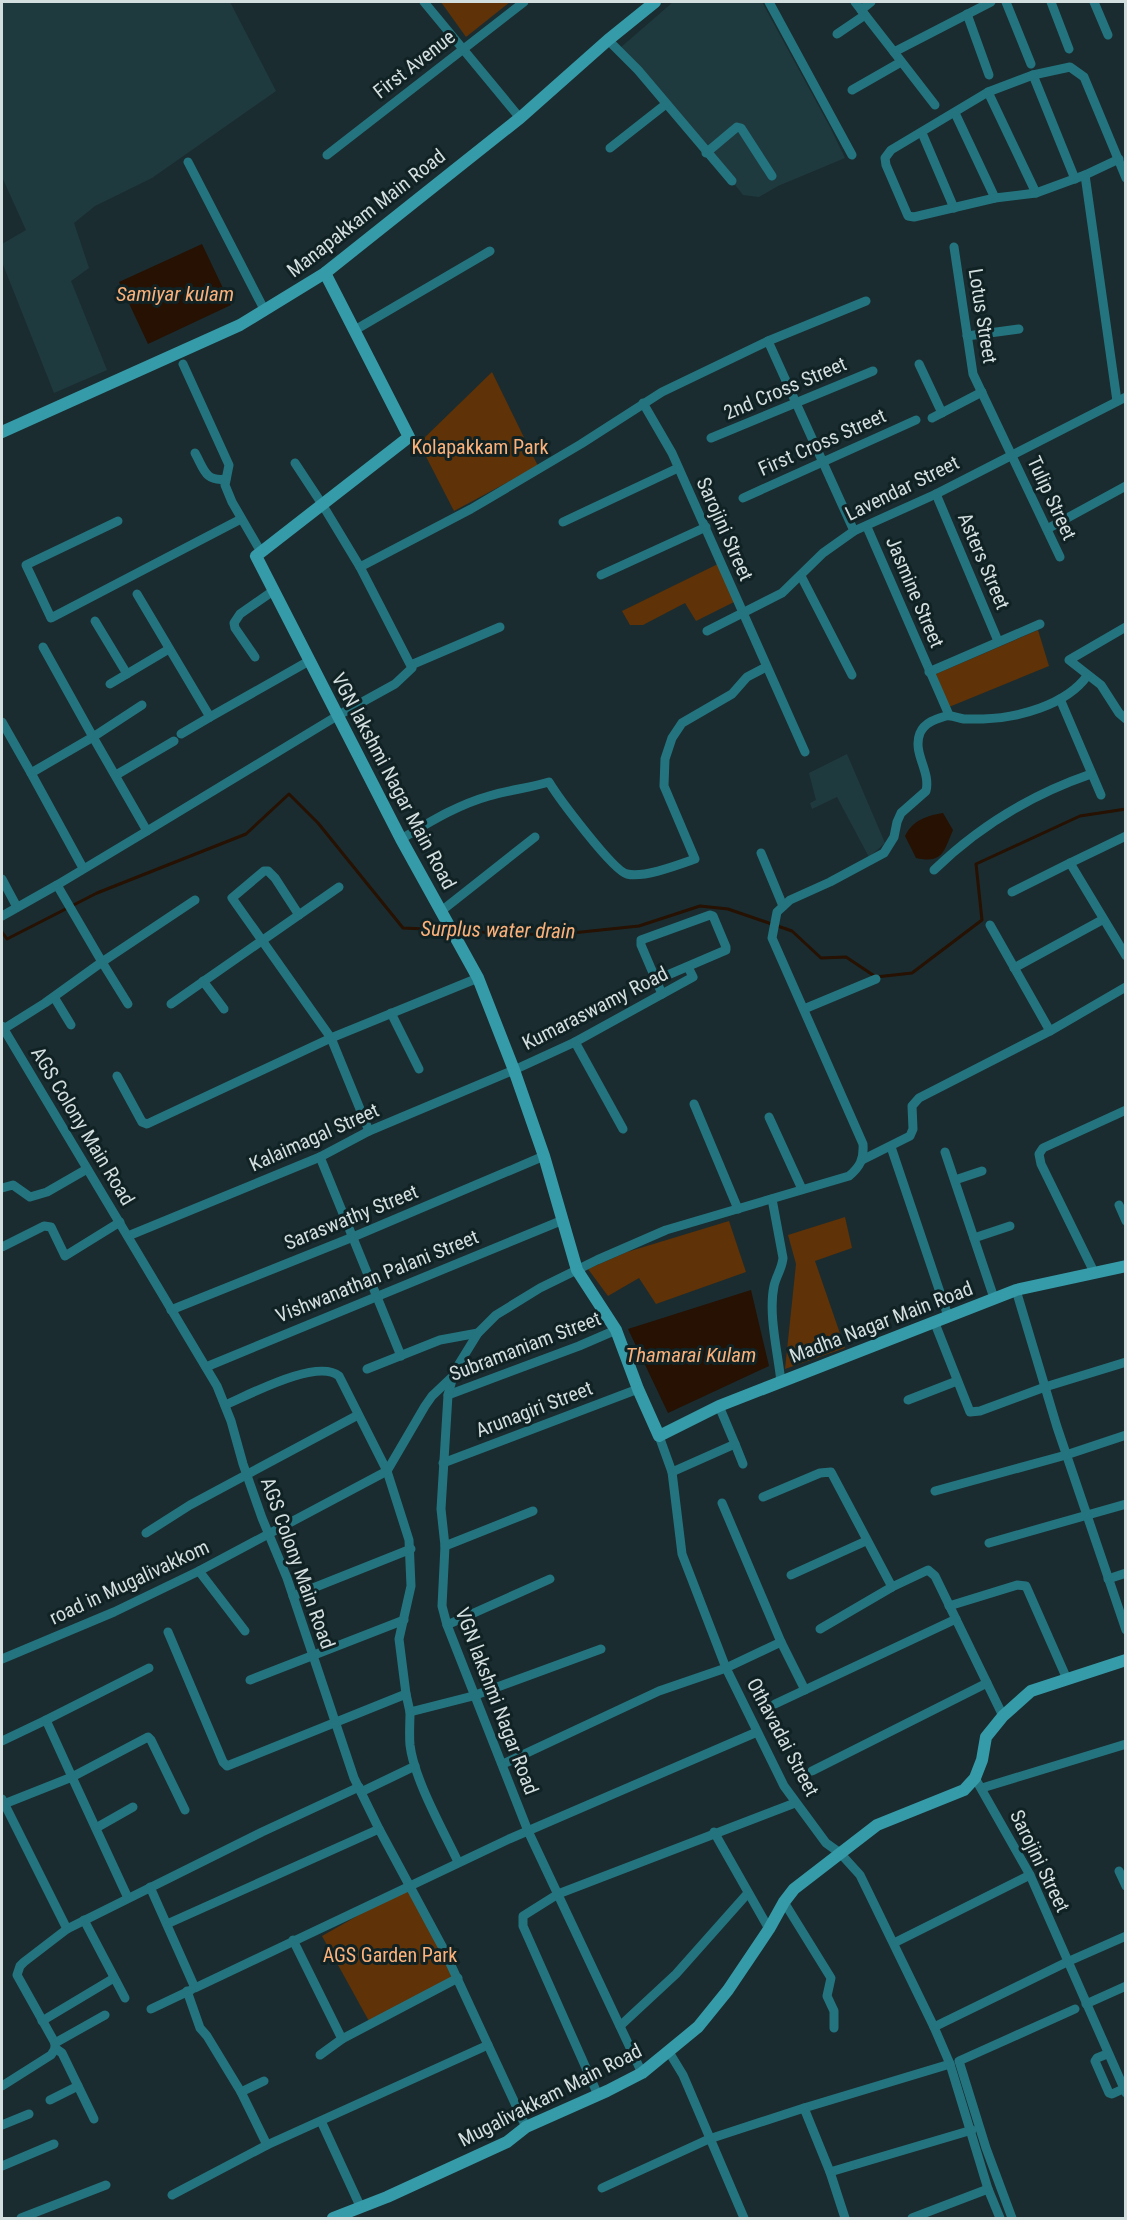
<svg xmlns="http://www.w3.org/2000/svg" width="1127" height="2220" viewBox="0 0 1127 2220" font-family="'Roboto Condensed',sans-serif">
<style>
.built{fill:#1f3a3e}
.green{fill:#5f3207}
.water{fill:#261102}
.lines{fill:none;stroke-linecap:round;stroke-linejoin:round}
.stream{stroke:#261102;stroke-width:3}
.street{stroke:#24747f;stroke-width:9}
.secondary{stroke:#369ba9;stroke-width:12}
.labels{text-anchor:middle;stroke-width:6;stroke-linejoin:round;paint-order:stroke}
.street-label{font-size:20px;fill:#d3dedf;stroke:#112225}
.park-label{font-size:20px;fill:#fbb179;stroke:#112225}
.water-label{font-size:21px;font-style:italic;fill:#fab078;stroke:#112225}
</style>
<rect width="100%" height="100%" fill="#1a2c2f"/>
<g class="built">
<path d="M2,2H230L276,91L152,178L95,206L74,223L89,268L71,281L107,370L54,393L2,262V244L26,230L2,177Z"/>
<path d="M673,2H762L830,127L845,158L778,186L759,197L743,195L694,133L620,48Z"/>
<path d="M847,754L885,843L869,857L837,797L812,809L810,803L816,800L809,773Z"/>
</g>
<g class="green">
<path d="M441,2H510L466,37Z"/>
<path d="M492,372L538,466L454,511L419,443Z"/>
<path d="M722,562L738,600L696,621L685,603L643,625H630L622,611Z"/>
<path d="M1038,630L1049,666L949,707L936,674Z"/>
<path d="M845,1217L852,1248L815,1261L845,1348L785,1369L796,1264L788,1235Z"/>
<path d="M729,1221L746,1272L656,1304L639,1278L608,1296L588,1269L627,1252Z"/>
<path d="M410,1886L457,1978L370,2023L322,1936Z"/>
</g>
<g class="water">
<path d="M202,244L231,305L148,344L119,282Z"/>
<path d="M943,813L953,830C944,851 943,864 916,858L905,836C913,820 926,816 943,813Z"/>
<path d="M751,1290L769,1366L668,1413L628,1329Z"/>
</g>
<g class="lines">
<g class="stream">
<path d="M455,931L553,935L639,926L700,906L728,909L792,931L821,958L846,957L876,977L912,973L982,920L976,864L1080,816L1126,809"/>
<path d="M2,932L7,939L97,893L246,834L289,794L318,823L403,928L449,930"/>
</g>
<g class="street">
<path d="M424,2L520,118"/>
<path d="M769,2L852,155"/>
<path d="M855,2L894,52L991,2"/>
<path d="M1006,2L1031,64"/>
<path d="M1051,2L1069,49"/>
<path d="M1094,2L1108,35"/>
<path d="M861,10L871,2"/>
<path d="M967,14L989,75"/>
<path d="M837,34L865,15"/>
<path d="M608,40L638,70L732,181"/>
<path d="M894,52L935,105"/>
<path d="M1033,75L1075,179"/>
<path d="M852,90L901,62"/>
<path d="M988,92L1036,193"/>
<path d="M955,113L995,198"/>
<path d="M922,133L954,208"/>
<path d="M610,148L666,104"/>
<path d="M706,153L737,127L741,128L772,176"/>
<path d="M327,155L524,2"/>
<path d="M188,162L265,311"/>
<path d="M1085,175L1119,159"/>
<path d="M954,247L973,374L1060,557"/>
<path d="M355,330L490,251"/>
<path d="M967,336L1019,329"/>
<path d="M768,341L866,301"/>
<path d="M183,364L229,465L225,485L232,502L261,552"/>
<path d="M919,364L942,413"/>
<path d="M1117,401L1085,175L1036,193L995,198L914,217L908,216L886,165L885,158L891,150L988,92L1033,75L1070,67L1084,77L1126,178"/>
<path d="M643,403L672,453L805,752"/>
<path d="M932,418L982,392"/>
<path d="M711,438L873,371"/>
<path d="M195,453C204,469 205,482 226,479"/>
<path d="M295,463L322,504L360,567L471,509L581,444L662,392L768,341L854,531"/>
<path d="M936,494L998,641"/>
<path d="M743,498L916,420"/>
<path d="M118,521L26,565L51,618L241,519"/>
<path d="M563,522L678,468"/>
<path d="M867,527L949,715"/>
<path d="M1047,529L1126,486"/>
<path d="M601,575L706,527"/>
<path d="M801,576L852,675"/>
<path d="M137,594L210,717L181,734"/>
<path d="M95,621L127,674"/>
<path d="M1126,627L1069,660L1101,685L1119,713L1126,719"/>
<path d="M707,631L782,593L823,553L854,531L936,494L1126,397"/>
<path d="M43,647L93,737L142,705"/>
<path d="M255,657L235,628L234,623L240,614L273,591"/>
<path d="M411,665L500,627"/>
<path d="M929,672L1040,624"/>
<path d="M110,684L169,649"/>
<path d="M1060,699L1101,795"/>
<path d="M210,717L309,661"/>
<path d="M2,722L31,773"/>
<path d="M116,775L174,741"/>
<path d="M147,831L337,716L395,684L412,668L360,567"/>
<path d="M401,839C430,822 457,805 489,796C509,790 529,788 549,782C558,797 613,871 627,874C644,878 678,865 695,859L664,786L665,759L672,738L682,723L732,694L747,677L766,667"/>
<path d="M761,853L783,906"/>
<path d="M1070,863L1126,836"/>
<path d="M934,870C978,827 1033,794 1091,774"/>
<path d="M2,879L17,907"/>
<path d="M1012,892L1070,863L1126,956"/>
<path d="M440,912L535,837"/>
<path d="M299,915L275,878L268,871H264L232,898L331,1038L369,1131"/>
<path d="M2,916L57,885"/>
<path d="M990,925L1050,1031"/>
<path d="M1014,968L1102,920"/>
<path d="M656,980L726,950V947L713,916L710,915L641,940V945L662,994"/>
<path d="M203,981L224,1009"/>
<path d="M54,997L71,1025"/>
<path d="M128,1004L102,962L195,900"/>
<path d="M171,1004L339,887"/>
<path d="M804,1009L876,979"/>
<path d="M391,1013L419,1069"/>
<path d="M2,1026L217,1386L231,1421L243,1464L262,1518L287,1578L354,1778L379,1829L443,1948L526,2127"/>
<path d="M2,1030L45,1003L102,962L57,885L147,831L93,737L31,773L83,868"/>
<path d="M575,1042L623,1129"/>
<path d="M117,1076L142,1122L147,1124L331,1038L478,978"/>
<path d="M694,1104L738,1209"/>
<path d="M769,1117L802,1189"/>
<path d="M891,1147L948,1316"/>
<path d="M945,1152L994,1298"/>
<path d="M320,1157L401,1356"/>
<path d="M862,1160L910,1136L913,1129L912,1106L919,1098L1050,1031L1126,987"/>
<path d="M955,1180L982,1171"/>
<path d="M2,1188L13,1185L30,1197L47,1192L87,1169"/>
<path d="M772,1199L783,1258C782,1269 776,1276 774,1286C768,1314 778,1353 781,1382"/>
<path d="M1119,1205L1126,1221"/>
<path d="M128,1236L320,1157L369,1131L514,1070L575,1042L693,977L688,967"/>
<path d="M974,1238L1010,1226"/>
<path d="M2,1247L44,1226L51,1227L65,1256L120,1222"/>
<path d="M1094,1272L1041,1164L1039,1154L1043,1148L1126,1110"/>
<path d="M1016,1290L1057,1427L1126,1630"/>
<path d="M171,1310L353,1237L544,1156"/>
<path d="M934,1321L970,1412L980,1411L1045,1387L1126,1362"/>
<path d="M206,1367L563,1220"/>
<path d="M367,1369L440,1340L478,1333"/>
<path d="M448,1395L579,1346L616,1330"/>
<path d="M908,1400L957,1381"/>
<path d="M225,1405C249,1395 317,1358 339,1376L387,1471L409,1540L411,1586L399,1639L406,1694"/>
<path d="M659,1436L672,1472L682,1554L726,1668L784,1786L826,1843L840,1853L860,1875L934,2027"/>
<path d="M735,1444L743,1464"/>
<path d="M443,1463L638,1389"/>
<path d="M672,1472L735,1444L719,1406"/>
<path d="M935,1491L1066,1455L1126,1435"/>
<path d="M763,1497L820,1473L831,1472L892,1587"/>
<path d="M722,1503L781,1642L805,1690"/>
<path d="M146,1533L190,1505L358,1415"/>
<path d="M989,1543L1126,1504"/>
<path d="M445,1546L533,1511"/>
<path d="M199,1571L245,1631"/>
<path d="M791,1575L866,1541"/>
<path d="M1108,1579L1126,1573"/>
<path d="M293,1596L411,1549"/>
<path d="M949,1606L1017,1585L1026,1586L1067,1679"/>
<path d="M447,1625L550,1579"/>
<path d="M820,1629L892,1587L928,1570L935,1576L1003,1716"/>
<path d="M168,1632L223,1762L227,1766L406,1694L410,1712L473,1696L601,1649"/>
<path d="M2,1659L114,1612L199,1571L387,1471L425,1406L432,1396L451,1378"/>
<path d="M250,1680L404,1620"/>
<path d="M775,1704L956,1619"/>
<path d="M410,1712C410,1722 409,1734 410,1745C414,1779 443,1830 458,1862"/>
<path d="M46,1720L149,1668"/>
<path d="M2,1741L46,1720L72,1777L148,1737L151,1740L185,1810"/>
<path d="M503,1764L659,1691L726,1668L781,1642"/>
<path d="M812,1771L987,1683"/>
<path d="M975,1778L1030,1875L1126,2093"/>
<path d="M982,1788L1126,1744"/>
<path d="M361,1792L415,1766"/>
<path d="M2,1799L67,1929L24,1962L20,1966L17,1975L55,2043"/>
<path d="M4,1804L72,1777L128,1898"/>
<path d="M96,1828L133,1807"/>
<path d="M714,1832L769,1929"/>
<path d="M1119,1871L1126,1886"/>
<path d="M150,1887L195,1988L509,1839L757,1732"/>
<path d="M784,1902L831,1978L827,1996L834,2011V2028"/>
<path d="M84,1920L125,1998"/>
<path d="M167,1924L379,1829"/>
<path d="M67,1929L262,1832L359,1787"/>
<path d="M293,1940L342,2039L458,1978"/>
<path d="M894,1943L1030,1875"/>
<path d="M187,1991L200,2028L207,2036L241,2092L264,2081"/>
<path d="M1086,2004L1126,1986"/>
<path d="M151,2009L191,1990"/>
<path d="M42,2021L114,1978"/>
<path d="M620,2026L676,1974L748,1893"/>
<path d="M55,2043L105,2015"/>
<path d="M55,2048L62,2053L94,2119"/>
<path d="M669,2052L683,2075L744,2218"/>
<path d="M1107,2054L1097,2058L1095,2061L1109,2093L1112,2094L1123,2089"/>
<path d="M320,2055L342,2039"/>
<path d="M642,2073L528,1831L447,1625L442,1606L445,1546L441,1509L448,1395L454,1372L478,1333L496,1315L540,1288L597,1260L666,1230L849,1176C860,1167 864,1159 863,1144L772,938L777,912L790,900L830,882L884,853L894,837L897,822L901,813L926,791C931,771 912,753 920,733C925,722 936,719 946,716C952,715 958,718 964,719C970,719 977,719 983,719C1018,718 1066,705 1087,676"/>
<path d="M2,2086L51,2055L55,2049V2043"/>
<path d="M241,2092L267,2145"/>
<path d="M598,2095L523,1926V1916L558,1894L795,1803"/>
<path d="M50,2100L78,2086"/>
<path d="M804,2108L950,2064"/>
<path d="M321,2121L361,2208"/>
<path d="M2,2125L29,2114"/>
<path d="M2,2166L54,2144"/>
<path d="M830,2172L972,2130"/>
<path d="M602,2188L709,2139L804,2108L830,2172L845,2218"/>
<path d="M988,2189L1000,2218"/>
<path d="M172,2195L267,2145L488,2045"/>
<path d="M21,2218L106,2185"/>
<path d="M912,2218L988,2189L950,2064L934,2027L1067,1962L1126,1936"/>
<path d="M1012,2218L986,2148L959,2061L1075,2009"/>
</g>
<g class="secondary">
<path d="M325,273L409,437L256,556L401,839L478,978L514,1070L544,1156L577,1270L616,1330L638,1389L659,1436L719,1406L1016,1290L1126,1266"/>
<path d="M2,432L240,325L325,273L520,118L608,40L655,2"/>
<path d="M333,2218L387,2197L507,2142L526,2127L607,2091L642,2073L698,2027L728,1990L769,1929L784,1902L794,1889L877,1825L964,1790L975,1778L982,1760L986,1737L1003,1716L1031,1691L1126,1660"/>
</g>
</g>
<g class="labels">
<g class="street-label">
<text transform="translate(414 64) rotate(-38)" y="7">First Avenue</text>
<text transform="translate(366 213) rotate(-38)" y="7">Manapakkam Main Road</text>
<text transform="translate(983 316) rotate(81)" y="7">Lotus Street</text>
<text transform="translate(785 388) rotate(-23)" y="7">2nd Cross Street</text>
<text transform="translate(822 442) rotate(-24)" y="7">First Cross Street</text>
<text transform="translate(902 488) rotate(-26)" y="7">Lavendar Street</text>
<text transform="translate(1052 498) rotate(65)" y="7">Tulip Street</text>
<text transform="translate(725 529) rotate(66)" y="7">Sarojini Street</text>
<text transform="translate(984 561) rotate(67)" y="7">Asters Street</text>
<text transform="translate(915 592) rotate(67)" y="7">Jasmine Street</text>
<text transform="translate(394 781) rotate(62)" y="7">VGN lakshmi Nagar Main Road</text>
<text transform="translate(595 1008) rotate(-27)" y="7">Kumaraswamy Road</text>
<text transform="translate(83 1126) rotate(59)" y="7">AGS Colony Main Road</text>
<text transform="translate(314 1137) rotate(-24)" y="7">Kalaimagal Street</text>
<text transform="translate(351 1217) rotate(-22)" y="7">Saraswathy Street</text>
<text transform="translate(377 1276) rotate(-22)" y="7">Vishwanathan Palani Street</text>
<text transform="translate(881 1322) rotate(-21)" y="7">Madha Nagar Main Road</text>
<text transform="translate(525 1346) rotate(-21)" y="7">Subramaniam Street</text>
<text transform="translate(534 1409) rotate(-21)" y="7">Arunagiri Street</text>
<text transform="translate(298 1563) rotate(70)" y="7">AGS Colony Main Road</text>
<text transform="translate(129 1582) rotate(-25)" y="7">road in Mugalivakkom</text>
<text transform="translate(497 1701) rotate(69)" y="7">VGN lakshmi Nagar Road</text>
<text transform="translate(783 1737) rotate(62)" y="7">Othavadai Street</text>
<text transform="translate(1040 1861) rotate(64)" y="7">Sarojini Street</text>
<text transform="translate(550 2095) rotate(-27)" y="7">Mugalivakkam Main Road</text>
</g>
<g class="park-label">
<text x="480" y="454">Kolapakkam Park</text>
<text x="390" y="1962">AGS Garden Park</text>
</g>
<g class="water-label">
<text x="175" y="301">Samiyar kulam</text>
<text transform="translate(498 930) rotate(1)" y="7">Surplus water drain</text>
<text x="691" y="1362">Thamarai Kulam</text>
</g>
</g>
<rect width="1127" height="2220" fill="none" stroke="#d3dedf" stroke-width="6"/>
</svg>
